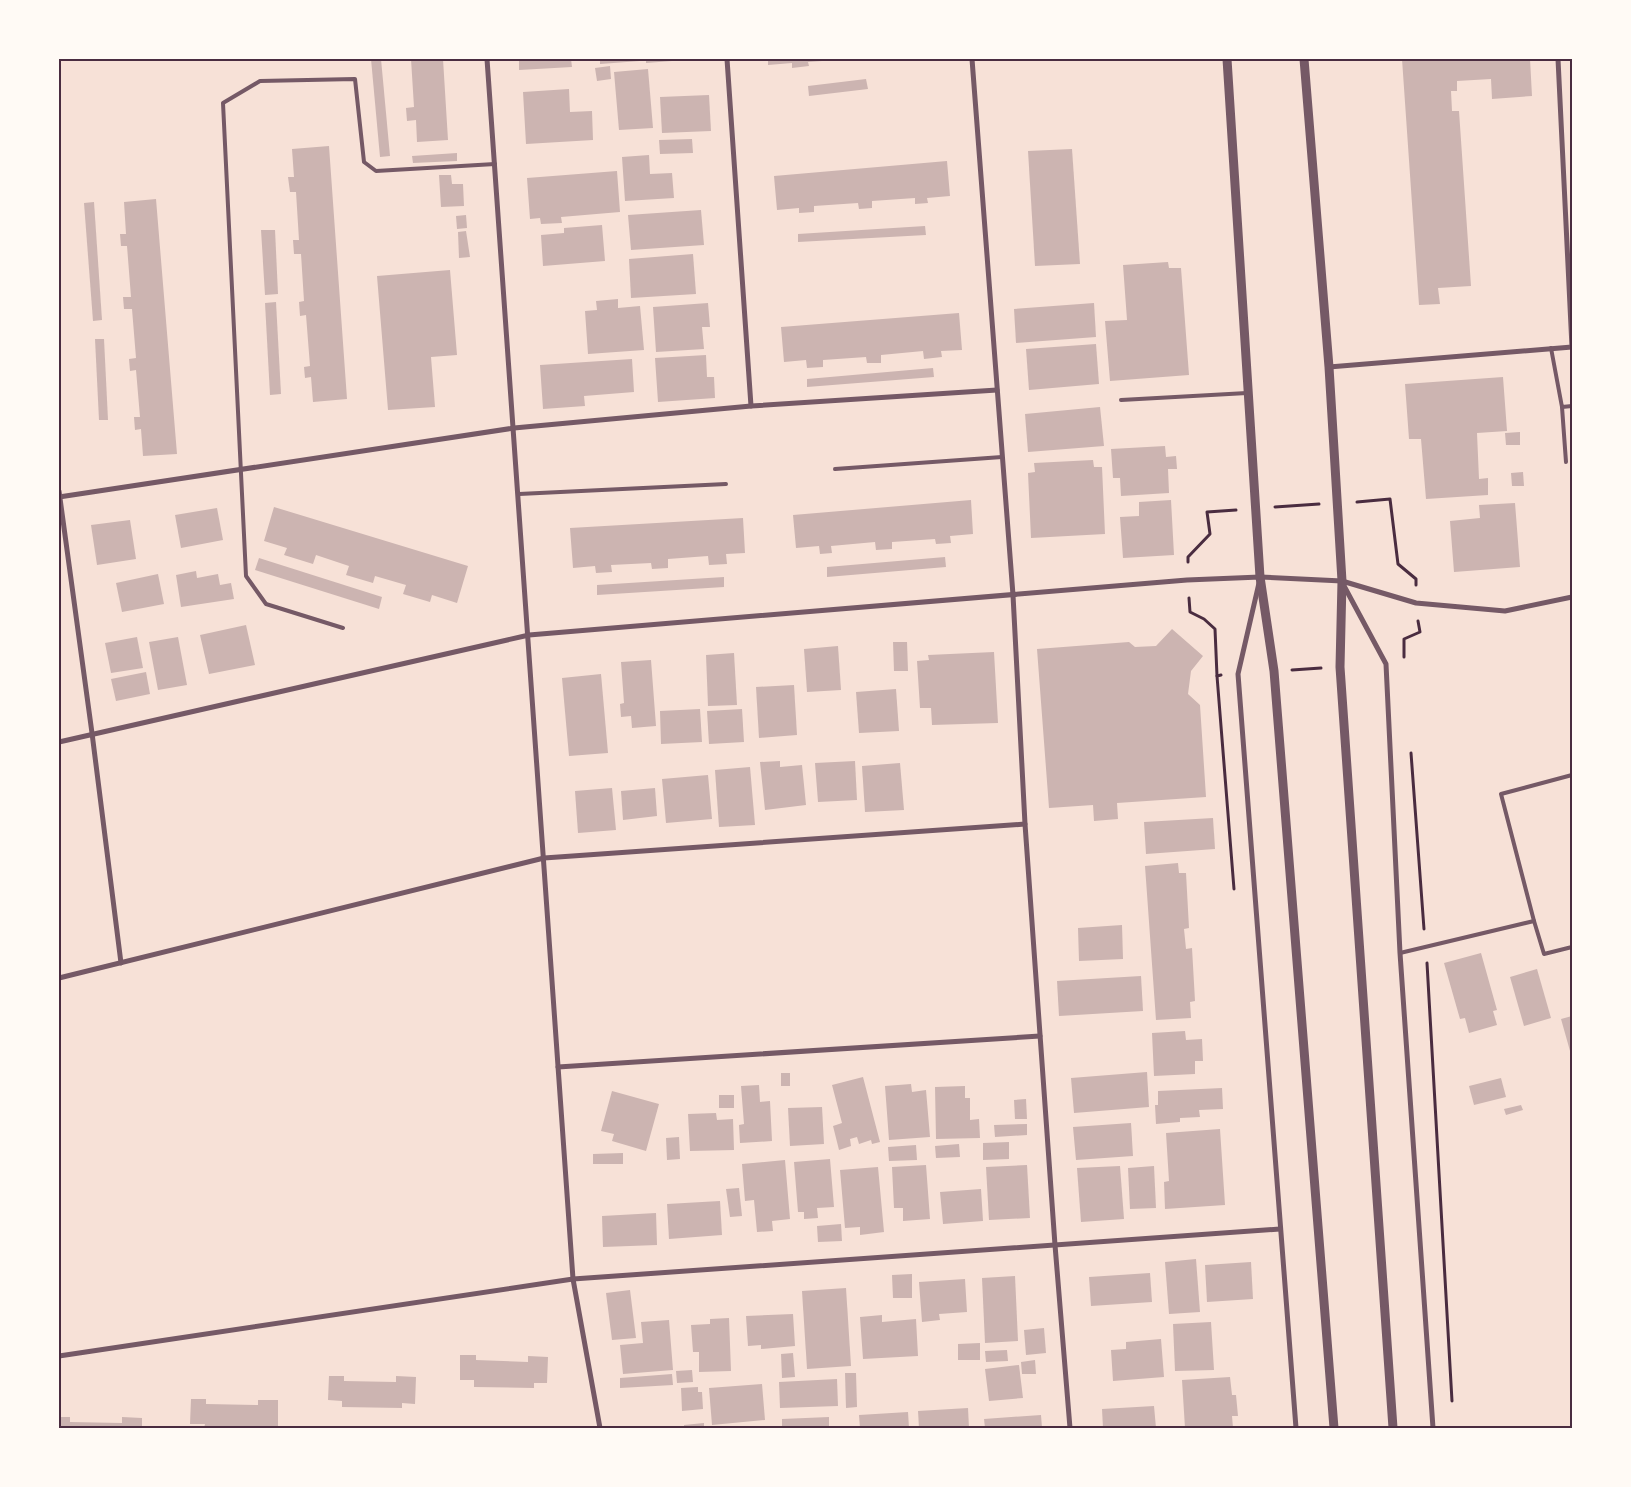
<svg xmlns="http://www.w3.org/2000/svg" width="1631" height="1487" viewBox="0 0 1631 1487" font-family="Arial,sans-serif">
<style>
.building{fill:#ccb4b1}
.lines{fill:none;stroke-linecap:round;stroke-linejoin:round}
.path{stroke:#4a2c40;stroke-width:3}
.service{stroke:#755966;stroke-width:4}
.minor{stroke:#755966;stroke-width:5}
.tertiary{stroke:#755966;stroke-width:9}
.neatline{fill:none;stroke:#4a2c40;stroke-width:2}
</style>
<rect width="100%" height="100%" fill="#f7e1d7"/>
<g class="building">
<path d="M371,59H381L390,156L380,157Z"/>
<path d="M411,59H443L448,140L417,142L416,120L407,121L406,108L414,107Z"/>
<path d="M519,59H571L572,67L519,70Z"/>
<path d="M600,59H640V61L600,64Z"/>
<path d="M646,59H685V60L646,63Z"/>
<path d="M768,59H836V60L808,62L809,66L792,68V63L768,65Z"/>
<path d="M1402,59H1455V61L1487,59H1530L1532,96L1492,99L1491,79L1457,81V91H1451L1452,111H1459L1471,286L1438,288L1440,304L1419,305Z"/>
<path d="M610,66L611,79L597,81L595,68Z"/>
<path d="M648,69L653,128L619,130L614,72Z"/>
<path d="M866,79L868,89L809,96L808,86Z"/>
<path d="M569,89L570,112L592,111L593,140L526,144L523,92Z"/>
<path d="M709,95L711,131L662,133L660,97Z"/>
<path d="M692,139L693,153L660,154L659,140Z"/>
<path d="M329,146L347,399L313,402L311,377L305,378L304,367L310,366L306,315L300,316L299,302L304,301L301,254H294L293,240H299L296,192H290L288,177H294L292,149Z"/>
<path d="M1072,149L1080,264L1035,266L1028,151Z"/>
<path d="M457,153V161L413,163L412,156Z"/>
<path d="M649,155L650,174L672,173L674,198L625,201L622,157Z"/>
<path d="M947,161L950,196L927,198L928,203L915,204V198L872,201V208L859,209L858,203L814,206V212L799,213V208L777,210L774,176Z"/>
<path d="M617,171L620,212L561,217L562,223L541,224L540,218L530,219L527,178Z"/>
<path d="M439,175H451L452,184H463L464,206L441,207Z"/>
<path d="M156,199L177,454L143,456L141,429L135,430L134,417H140L136,370L130,371L129,359L136,358L132,309H124L123,297H131L127,246H121L120,234H126L124,202Z"/>
<path d="M94,202L102,320L93,321L84,203Z"/>
<path d="M701,210L704,245L631,250L628,215Z"/>
<path d="M466,215L467,228L457,229L456,216Z"/>
<path d="M602,225L605,261L543,266L541,235L564,233V228Z"/>
<path d="M925,226L926,235L798,242V234Z"/>
<path d="M261,230H275L278,294L265,295Z"/>
<path d="M466,231L470,257L459,258L458,232Z"/>
<path d="M693,254L696,294L631,298L629,259Z"/>
<path d="M1168,262L1169,268H1181L1189,375L1110,381L1105,321L1127,320L1123,265Z"/>
<path d="M450,270L457,355L431,357L435,407L388,410L377,276Z"/>
<path d="M618,299V308L640,306L644,350L588,354L585,311L597,310L596,301Z"/>
<path d="M276,302L281,394L270,395L265,303Z"/>
<path d="M708,303L710,327H702L704,349L656,352L653,307Z"/>
<path d="M1094,303L1096,337L1016,343L1014,309Z"/>
<path d="M959,313L962,350L941,351L942,357L924,359L923,351L881,355V363H867L866,357L823,360V367L807,368L806,360L784,362L781,327Z"/>
<path d="M95,339H104L108,420H99Z"/>
<path d="M1096,344L1099,384L1029,390L1026,349Z"/>
<path d="M706,355L707,377H714L715,398L658,402L655,358Z"/>
<path d="M632,359L634,392L584,396L585,406L543,409L540,365Z"/>
<path d="M933,368L934,377L807,387V379Z"/>
<path d="M1503,377L1507,431L1477,433L1479,479L1488,478V495L1426,499L1421,439H1409L1405,384Z"/>
<path d="M1100,407L1104,446L1028,452L1025,414Z"/>
<path d="M1520,432V445H1506L1505,433Z"/>
<path d="M1165,446L1166,457L1176,456L1177,469H1168L1169,493L1121,496L1120,478H1113L1111,449Z"/>
<path d="M1093,460L1094,467H1102L1105,534L1031,538L1028,473L1035,472L1034,463Z"/>
<path d="M1523,472L1524,486H1512L1511,473Z"/>
<path d="M971,500L973,534L950,536L951,543L936,544L935,539L892,542V549L876,550L875,542L831,546L832,553L820,554L819,546L796,548L793,515Z"/>
<path d="M1171,500L1174,555L1123,558L1120,517L1139,516V502Z"/>
<path d="M1515,503L1520,567L1454,572L1450,521L1480,518L1479,505Z"/>
<path d="M274,507L468,566L457,603L432,595L430,602L403,594L406,585L375,576L373,583L346,575L349,566L316,555L313,564L284,555L287,548L264,541Z"/>
<path d="M217,508L223,540L181,548L175,515Z"/>
<path d="M743,518L745,553L726,554L727,564L709,565L708,556L668,559V568L652,569L651,563L611,565L612,572L596,573L595,566L573,568L570,528Z"/>
<path d="M130,520L136,559L97,565L91,525Z"/>
<path d="M945,557L946,567L827,577V567Z"/>
<path d="M259,558L382,597L379,609L255,570Z"/>
<path d="M196,571L197,578L218,574L220,585L231,583L234,599L181,607L176,575Z"/>
<path d="M158,574L164,604L122,612L116,583Z"/>
<path d="M724,577V587L597,595V585Z"/>
<path d="M246,625L255,665L209,674L200,635Z"/>
<path d="M1172,629L1203,656L1191,671L1188,694L1200,705L1206,797L1117,803L1118,819L1094,821L1093,805L1049,808L1037,649L1129,642L1135,647L1156,646Z"/>
<path d="M137,637L143,668L111,673L105,643Z"/>
<path d="M178,637L187,685L158,690L149,642Z"/>
<path d="M893,642H907L908,671H894Z"/>
<path d="M838,646L841,690L807,692L804,649Z"/>
<path d="M994,652L998,723L932,725L931,708H920L917,661L929,660L928,655Z"/>
<path d="M734,653L737,705L708,706L706,655Z"/>
<path d="M651,660L656,726L632,728L631,716L621,717L620,704L624,703L621,662Z"/>
<path d="M146,672L150,694L116,701L111,679Z"/>
<path d="M601,674L608,753L569,756L562,678Z"/>
<path d="M794,685L797,735L759,738L756,687Z"/>
<path d="M896,689L899,731L859,733L856,692Z"/>
<path d="M700,709L702,742L661,744L660,711Z"/>
<path d="M742,709L744,742L709,744L707,711Z"/>
<path d="M780,761V767L802,765L806,805L765,810L760,762Z"/>
<path d="M855,761L857,800L818,802L815,763Z"/>
<path d="M900,763L904,810L865,812L862,766Z"/>
<path d="M750,767L755,825L719,827L715,770Z"/>
<path d="M708,775L712,819L666,823L662,779Z"/>
<path d="M612,788L616,830L578,833L575,791Z"/>
<path d="M655,788L657,816L623,820L621,791Z"/>
<path d="M1213,818L1215,849L1146,854L1144,822Z"/>
<path d="M1178,863L1179,873H1186L1189,928L1184,929L1186,949L1192,948L1195,1001L1190,1002L1191,1018L1156,1020L1145,866Z"/>
<path d="M1122,925L1123,959L1079,961L1078,928Z"/>
<path d="M1481,953L1497,1010L1493,1011L1497,1025L1469,1033L1465,1018L1460,1019L1444,963Z"/>
<path d="M1537,969L1551,1018L1524,1026L1510,977Z"/>
<path d="M1141,976L1143,1011L1059,1016L1057,981Z"/>
<path d="M1572,1016V1058L1561,1019Z"/>
<path d="M1185,1031L1186,1040L1202,1039L1203,1061H1195V1074L1154,1076L1152,1033Z"/>
<path d="M1147,1072L1149,1107L1074,1113L1071,1078Z"/>
<rect x="781" y="1073" width="9" height="13"/>
<path d="M863,1077L880,1142L872,1144L871,1140L859,1144L857,1137L850,1139L851,1146L839,1150L833,1126L842,1123L832,1085Z"/>
<path d="M1501,1078L1506,1097L1474,1105L1469,1086Z"/>
<path d="M911,1084L912,1092L926,1090L930,1137L889,1140L885,1086Z"/>
<path d="M759,1085L760,1102L770,1101L772,1141L740,1143L739,1125L744,1124L741,1086Z"/>
<path d="M965,1086V1098H970V1120L979,1119L980,1138L936,1139L935,1087Z"/>
<path d="M1222,1088L1223,1109L1199,1110L1200,1117L1180,1118V1122L1156,1124L1155,1105H1158V1091Z"/>
<path d="M612,1091L659,1104L646,1151L612,1141L614,1134L601,1131Z"/>
<rect x="719" y="1095" width="15" height="13"/>
<path d="M1026,1099L1027,1119H1015L1014,1100Z"/>
<path d="M1521,1105L1523,1110L1506,1115L1504,1109Z"/>
<path d="M822,1107L824,1144L790,1146L788,1108Z"/>
<path d="M716,1113L717,1120L733,1119L734,1150L690,1151L688,1114Z"/>
<path d="M1131,1123L1133,1156L1076,1160L1073,1127Z"/>
<path d="M1027,1124V1135L995,1137L994,1125Z"/>
<path d="M1220,1129L1225,1205L1165,1209L1164,1182L1169,1181L1166,1133Z"/>
<path d="M679,1137L680,1159L667,1160L666,1138Z"/>
<path d="M1009,1142V1159L983,1160V1143Z"/>
<path d="M959,1144L960,1157L936,1158L935,1146Z"/>
<path d="M916,1145L917,1160L889,1161L888,1147Z"/>
<path d="M623,1153V1164H593V1154Z"/>
<path d="M830,1159L834,1207L817,1208L818,1218L804,1219V1212H798L794,1162Z"/>
<path d="M785,1160L790,1219L772,1221L773,1231L757,1232L754,1200L745,1201L742,1164Z"/>
<path d="M926,1165L930,1219L903,1221V1208H894L892,1167Z"/>
<path d="M1027,1165L1030,1218L989,1220L986,1167Z"/>
<path d="M1120,1166L1124,1219L1081,1222L1077,1168Z"/>
<path d="M1154,1166L1156,1208L1130,1209L1128,1168Z"/>
<path d="M878,1167L884,1232L860,1235V1227L845,1228L840,1170Z"/>
<path d="M739,1188L742,1216L730,1217L726,1189Z"/>
<path d="M981,1189L983,1221L943,1224L940,1192Z"/>
<path d="M720,1201L722,1235L669,1239L667,1204Z"/>
<path d="M656,1213L657,1245L603,1247L602,1216Z"/>
<path d="M841,1224L842,1241L818,1242L817,1226Z"/>
<path d="M1196,1259L1200,1312L1169,1314L1165,1262Z"/>
<path d="M1251,1262L1253,1299L1207,1302L1205,1265Z"/>
<path d="M1150,1273L1152,1302L1091,1306L1089,1277Z"/>
<path d="M912,1274V1298H893L892,1275Z"/>
<path d="M1015,1276L1018,1341L985,1343L982,1278Z"/>
<path d="M965,1279L967,1312L939,1314L940,1320L922,1322L919,1282Z"/>
<path d="M846,1288L851,1366L807,1369L802,1291Z"/>
<path d="M630,1290L636,1338L612,1340L606,1293Z"/>
<path d="M793,1314L795,1346L761,1349V1345L748,1346L746,1316Z"/>
<path d="M882,1315V1322L916,1319L918,1356L863,1359L860,1317Z"/>
<path d="M729,1318L731,1371L699,1372V1352H693L691,1325L710,1324V1319Z"/>
<path d="M669,1320L673,1370L623,1374L620,1345L643,1343L641,1322Z"/>
<path d="M1211,1322L1214,1370L1175,1371L1173,1324Z"/>
<path d="M1044,1328L1046,1353L1026,1355L1024,1330Z"/>
<path d="M1161,1339L1164,1377L1113,1381L1111,1350L1126,1349V1342Z"/>
<path d="M980,1343V1360H958V1344Z"/>
<path d="M1007,1350L1008,1361L986,1362L985,1351Z"/>
<path d="M793,1353L795,1377L782,1378L781,1354Z"/>
<path d="M460,1355H476V1360L528,1362V1356L548,1357L547,1383H534V1388L474,1387V1380H460Z"/>
<path d="M1035,1360L1036,1374H1022L1021,1362Z"/>
<path d="M1019,1365L1023,1398L989,1401L985,1369Z"/>
<path d="M692,1370L693,1382L677,1383L676,1371Z"/>
<path d="M845,1373H856L857,1407L846,1408Z"/>
<path d="M672,1374L673,1385L620,1388V1378Z"/>
<path d="M329,1376H344V1381L396,1382V1376L416,1377L415,1404L402,1403V1408L342,1407V1401L328,1400Z"/>
<path d="M1230,1377L1232,1395H1236L1238,1416H1232L1233,1428H1185L1182,1380Z"/>
<path d="M837,1379L838,1406L780,1408L779,1382Z"/>
<path d="M762,1384L765,1420L712,1425L709,1388Z"/>
<path d="M698,1387V1392H702L703,1409L682,1411L681,1388Z"/>
<path d="M191,1399H206V1404L258,1405V1400H278V1427L204,1428L205,1424H190Z"/>
<path d="M1154,1406L1156,1428H1103L1102,1409Z"/>
<path d="M968,1408L969,1428H919L918,1411Z"/>
<path d="M908,1412L909,1428H860L859,1415Z"/>
<path d="M1041,1415L1042,1428H985L984,1419Z"/>
<path d="M59,1417H70V1422L122,1423V1417L142,1418V1428H59Z"/>
<path d="M829,1417V1428H782V1419Z"/>
<path d="M704,1423V1428H684V1425Z"/>
</g>
<g class="lines">
<g class="path">
<path d="M1357,502L1390,499L1398,564L1416,579V585"/>
<path d="M1275,507L1319,504"/>
<path d="M1188,562V557L1210,534L1207,512L1236,510"/>
<path d="M1189,598L1190,612L1204,619L1215,629L1217,676"/>
<path d="M1404,657V639L1420,632L1418,621"/>
<path d="M1292,670L1321,668"/>
<path d="M1221,675L1217,676L1234,889"/>
<path d="M1411,753L1424,929"/>
<path d="M1427,963L1452,1401"/>
</g>
<g class="service">
<path d="M1551,348L1562,407L1572,406"/>
<path d="M1121,400L1247,393"/>
<path d="M1562,407L1566,462"/>
<path d="M835,469L1002,457"/>
<path d="M519,494L726,484"/>
<path d="M343,628L266,604L246,576L223,103L260,81L355,79L364,162L376,171L495,164"/>
<path d="M1534,921L1544,954L1572,947"/>
<path d="M1400,953L1534,921L1501,794L1572,775"/>
</g>
<g class="minor">
<path d="M487,59L573,1279L600,1428"/>
<path d="M727,59L751,406"/>
<path d="M972,59L1013,595L1025,824L1055,1245L1070,1428"/>
<path d="M1329,367L1572,347L1558,59"/>
<path d="M59,491L92,733L121,963"/>
<path d="M59,497L514,428L751,406L997,390"/>
<path d="M1259,583L1238,674L1296,1428"/>
<path d="M1343,584L1386,664L1400,953L1433,1428"/>
<path d="M59,742L529,635L1187,580L1260,577L1342,581L1416,603L1505,611L1572,597"/>
<path d="M59,978L544,858L1025,824"/>
<path d="M558,1067L1040,1036"/>
<path d="M59,1356L573,1279L1280,1229"/>
</g>
<g class="tertiary">
<path d="M1227,59L1260,577L1274,671L1334,1428"/>
<path d="M1304,59L1329,367L1342,581L1340,667L1393,1428"/>
</g>
</g>
<rect width="1631" height="1487" fill="none" stroke="#fffaf5" stroke-width="120"/>
<rect x="60" y="60" width="1511" height="1367" class="neatline"/>
</svg>
